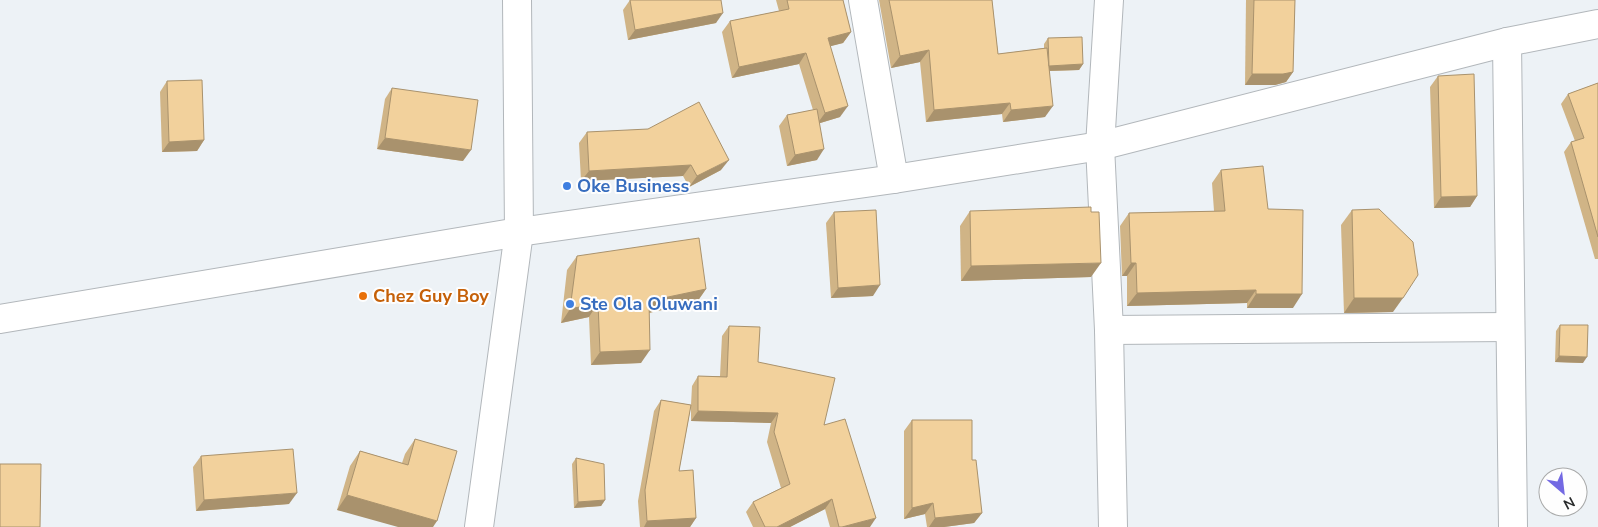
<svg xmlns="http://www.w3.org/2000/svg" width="1598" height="527" viewBox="0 0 1598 527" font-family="'Nunito Sans',sans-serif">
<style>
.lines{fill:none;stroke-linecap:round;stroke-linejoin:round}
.street-casing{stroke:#b2b7bb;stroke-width:30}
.street{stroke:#fff;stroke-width:28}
.wall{fill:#d0b486}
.shaded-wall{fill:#a9926d}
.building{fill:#f2d19c;stroke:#a9926d}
.shop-dot{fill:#3f7fe0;stroke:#fefefe;stroke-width:2}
.food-dot{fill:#e8710a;stroke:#fefefe;stroke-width:2}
.labels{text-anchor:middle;stroke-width:4;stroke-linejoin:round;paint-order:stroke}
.shop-label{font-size:18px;font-weight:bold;fill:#366cbe;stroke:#fefefe;text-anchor:start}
.food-label{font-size:18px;font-weight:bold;fill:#c56008;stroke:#fefefe;text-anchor:start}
</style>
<rect width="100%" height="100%" fill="#edf2f6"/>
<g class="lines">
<g class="street-casing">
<g id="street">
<path d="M863,0L894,179"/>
<path d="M1109,0L1100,146L1109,330L1113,527"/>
<path d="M1507,42L1513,527"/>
<path d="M0,319L519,232L894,179L1100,146L1507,42L1598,24"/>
<path d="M1109,330L1510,327"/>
<path d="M479,527L519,232L517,0"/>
</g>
</g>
<use href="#street" class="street"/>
</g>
<g class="wall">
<path d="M630,0H721L716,23L628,40L623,10Z"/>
<path d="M776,0H843L851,32L843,43L830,46L840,117L820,123L817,160L787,166L779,126L787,115L813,110L799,64L732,78L722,32L730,21L779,11Z"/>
<path d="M879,0H992L998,54L1044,48V44L1048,38L1083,64L1079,70L1050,71L1045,117L1003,122L1002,114L926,122L920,62L891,68Z"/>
<path d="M1246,0H1295L1293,72L1286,82L1275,85H1245Z"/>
<path d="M1438,76L1477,196L1470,207L1434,208L1430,87Z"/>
<path d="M167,81L204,140L197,151L162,152L160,92Z"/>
<path d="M1598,83V259H1595L1564,152L1571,142L1575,141L1561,104L1568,94Z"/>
<path d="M392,88L463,161L377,149L385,99Z"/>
<path d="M587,132L721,170L689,187L683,176L581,181L579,143Z"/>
<path d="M1221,170L1268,209L1293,308H1247V303L1127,306V276H1122L1120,226L1129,213L1214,211L1212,183Z"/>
<path d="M1352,210L1393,312L1344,313L1341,225Z"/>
<path d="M970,211L1091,277L961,281L960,226Z"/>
<path d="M834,212L873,296L831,298L826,223Z"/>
<path d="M577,256L706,289L697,302L649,313L641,363L591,365L589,317L561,323L567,270Z"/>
<path d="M1560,325L1583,363L1555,362L1556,331Z"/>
<path d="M729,326L758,362L824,425L870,527H830L825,509L790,527H753L746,512L753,502L781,488L767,442L771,423L691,421V406L679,471L696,518L690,527H640L638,501L654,411L661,400L691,405L692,386L698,376H720L722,336Z"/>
<path d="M912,420L972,460L982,513L974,523L944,527H927L925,514L904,519V431Z"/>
<path d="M415,439L433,527L337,510L350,466L360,451L402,463L405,454Z"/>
<path d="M201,456L289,504L196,511L193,467Z"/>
<path d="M576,458L605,500L601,506L574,508L572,464Z"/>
</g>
<g class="shaded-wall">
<path d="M723,13L716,23L628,40L635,30Z"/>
<path d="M851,32L843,43L820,49L828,38Z"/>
<path d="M929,50L920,62L891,68L900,56Z"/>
<path d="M806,53L799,64L732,78L739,67Z"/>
<path d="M1083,64L1079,70L1045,71L1049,66Z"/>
<path d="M1293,72L1286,82L1275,85H1245L1252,74Z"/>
<path d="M1010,103L1002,114L926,122L934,110Z"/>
<path d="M848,106L840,117L817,124L825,113Z"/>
<path d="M1053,106L1045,117L1003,122L1011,110Z"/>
<path d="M385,138L471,150L463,161L377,149Z"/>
<path d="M204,140L197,151L162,152L169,142Z"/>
<path d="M824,149L817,160L787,166L795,155Z"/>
<path d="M729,160L721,170L689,187L697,176Z"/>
<path d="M691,165L683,176L581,181L589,171Z"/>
<path d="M1477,196L1470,207L1434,208L1441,197Z"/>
<path d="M1101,263L1091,277L961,281L971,266Z"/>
<path d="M1131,263H1136L1127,276H1122Z"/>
<path d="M880,285L873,296L831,298L838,288Z"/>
<path d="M706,289L697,302L639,315L649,301Z"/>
<path d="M1256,290L1247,303L1127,306L1137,293Z"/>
<path d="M1256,294H1302L1293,308H1247Z"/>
<path d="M1354,298H1403L1393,312L1344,313Z"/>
<path d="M598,303L589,317L561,323L570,309Z"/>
<path d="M650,350L641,363L591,365L600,352Z"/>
<path d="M1559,356L1587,357L1583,363L1555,362Z"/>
<path d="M698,411L778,413L771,423L691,421Z"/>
<path d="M297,493L289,504L196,511L204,500Z"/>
<path d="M347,495L437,521L433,527H398L337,510Z"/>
<path d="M832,499L825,509L790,527H777Z"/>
<path d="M605,500L601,506L574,508L578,502Z"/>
<path d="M933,503L925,514L904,519L912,508Z"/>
<path d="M982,513L974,523L944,527H929L935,518Z"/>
<path d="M696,518L690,527H644L647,521Z"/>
<path d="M876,518L870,527H842Z"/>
</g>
<g class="building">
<path d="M630,0H721L723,13L635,30Z"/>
<path d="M787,0H843L851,32L828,38L848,106L825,113L806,53L739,67L730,21L789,9Z"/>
<path d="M889,0H992L998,54L1047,48L1053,106L1011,110L1010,103L934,110L929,50L900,56Z"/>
<path d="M1254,0H1295L1293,72L1283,74H1252Z"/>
<path d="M1082,37L1083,64L1049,66L1048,38Z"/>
<path d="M1474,74L1477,196L1441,197L1438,76Z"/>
<path d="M202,80L204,140L169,142L167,81Z"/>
<path d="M1598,83V237L1571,142L1584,138L1568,94Z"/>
<path d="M392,88L478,100L471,150L385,138Z"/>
<path d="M699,102L729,160L697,176L691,165L589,171L587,132L648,129Z"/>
<path d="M817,109L824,149L795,155L787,115Z"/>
<path d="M1263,166L1268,209L1303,210L1302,294H1256V290L1137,293L1136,263H1131L1129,213L1225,211L1221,170Z"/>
<path d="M1091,207V212H1099L1101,263L971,266L970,211Z"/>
<path d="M1379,209L1413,242L1418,275L1403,298H1354L1352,210Z"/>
<path d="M876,210L880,285L838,288L834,212Z"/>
<path d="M699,238L706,289L649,301L650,350L600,352L598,303L570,309L577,256Z"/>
<path d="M1560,325H1588L1587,357L1559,356Z"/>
<path d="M729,326L760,327L758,362L835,378L824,425L845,419L876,518L842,527H839L832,499L777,527H765L753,502L790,484L774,432L778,413L698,411V376L727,377Z"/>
<path d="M661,400L691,405L679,471L693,470L696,518L647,521L645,490Z"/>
<path d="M912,420H972V460H976L982,513L935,518L933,503L912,508Z"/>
<path d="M415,439L457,451L437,521L347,495L360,451L408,465Z"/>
<path d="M293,449L297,493L204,500L201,456Z"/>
<path d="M576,458L604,464L605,500L578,502Z"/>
<path d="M0,464H41L40,527H0Z"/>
</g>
<g class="shop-dot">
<circle cx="567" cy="186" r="5"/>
<circle cx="570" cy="304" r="5"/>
</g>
<circle class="food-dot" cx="363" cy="296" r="5"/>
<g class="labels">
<g class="shop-label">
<text x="577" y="192">Oke Business</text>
<text x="580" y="310">Ste Ola Oluwani</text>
</g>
<g class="food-label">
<text x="373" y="302">Chez Guy Boy</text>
</g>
</g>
<g transform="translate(1563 492) rotate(152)"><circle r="24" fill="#fefefe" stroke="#a9aaaa"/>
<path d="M0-4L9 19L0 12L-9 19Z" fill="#7369e3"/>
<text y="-8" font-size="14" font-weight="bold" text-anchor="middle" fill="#292b2c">N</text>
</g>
</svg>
